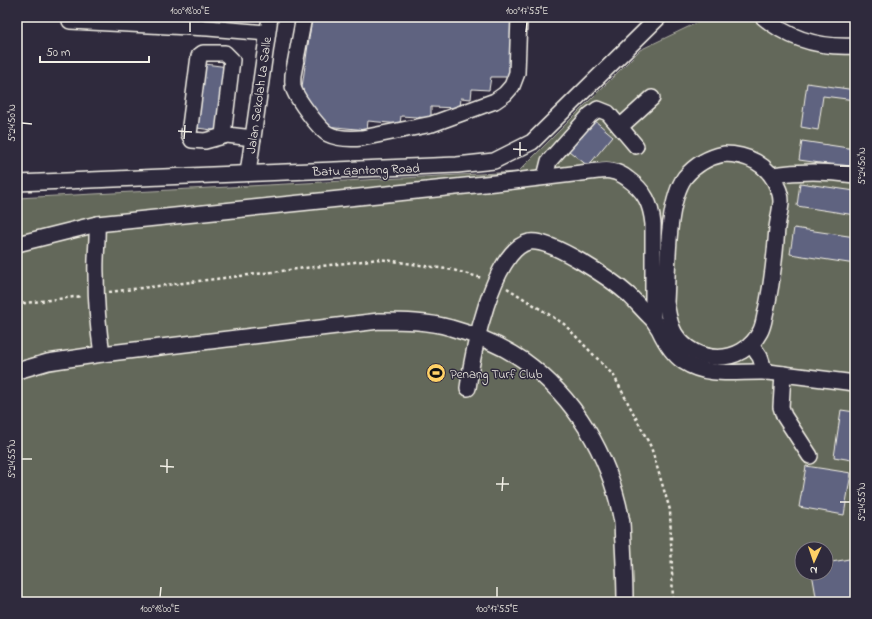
<svg xmlns="http://www.w3.org/2000/svg" width="872" height="619" viewBox="0 0 872 619" font-family="'Indie Flower',sans-serif">
<style>
.green{fill:#64685a;stroke:#acaca1;fill-rule:evenodd}
.building{fill:#5e6380;stroke:#f4f1e8}
.lines{fill:none;stroke-linecap:round;stroke-linejoin:round}
.minor-casing{stroke:#f4f1e8;stroke-width:18}
.path{stroke:#f4f1e8;stroke-width:2.5;stroke-dasharray:3 3;stroke-linecap:butt}
.minor{stroke:#2f2a3d;stroke-width:15}
.ticks{fill:none;stroke:#f4f1e8;stroke-width:1.5}
.labels{text-anchor:middle;stroke-width:3;stroke-linejoin:round;paint-order:stroke}
.street-label{font-size:13px;fill:#f4f1e8;stroke:#2f2a3d}
.poi-label{font-size:13px;fill:#f4f1e8;stroke:#2f2a3d;text-anchor:start}
.neatline{fill:none;stroke:#f4f1e8;stroke-width:1.5}
.ticks-label{font-size:10px;text-anchor:middle;fill:#f4f1e8}
</style>
<rect width="100%" height="100%" fill="#2f2a3d"/>
<filter id="ink" filterUnits="userSpaceOnUse"><feTurbulence type="fractalNoise" baseFrequency=".025" numOctaves="2"/><feDisplacementMap in="SourceGraphic" scale="8" xChannelSelector="R" yChannelSelector="G"/><feConvolveMatrix kernelMatrix="1 2 1 2 8 2 1 2 1" color-interpolation-filters="sRGB"/></filter>
<g filter="url(#ink)">
<path class="green" d="M709,17H774L805,35L855,42V602H17V198L518,172L640,50ZM802,549H826V573H802Z"/>
<g class="building">
<path d="M312,17H514L510,77H491L489,90L472,89L471,99L461,98L460,108L431,107V118L401,116L400,124L368,121L367,130L325,126L301,94Z"/>
<path d="M205,64L228,67L220,131L197,128Z"/>
<path d="M807,83L855,90V100L823,96L818,130L801,127Z"/>
<path d="M594,120L613,136L588,166L569,151Z"/>
<path d="M802,141L855,149V168L799,160Z"/>
<path d="M800,183L855,191V215L797,206Z"/>
<path d="M794,228L855,237V264L790,254Z"/>
<path d="M841,410L855,412V438L852,460L834,457Z"/>
<path d="M806,466L851,473L844,515L799,507Z"/>
<path d="M855,558V602H817L812,573H826V563Z"/>
</g>
<g class="lines">
<g class="minor-casing">
<g id="minor">
<path d="M304,17L293,75C293,80 292,85 294,90C298,100 319,129 328,134C338,139 351,139 362,138L432,124L495,101L505,94L512,86L517,73L519,17"/>
<path d="M763,17C790,40 820,48 855,46"/>
<path d="M70,21L208,28L267,33"/>
<path d="M620,127L652,98"/>
<path d="M223,135L232,60L225,53H203L199,56L189,134L192,140L205,141L227,135L253,138"/>
<path d="M724,154C747,154 768,164 777,186C779,190 781,196 781,201C781,209 778,219 777,228C775,257 772,286 765,315C764,320 763,327 760,332C742,366 695,365 675,334C669,324 668,313 666,302C668,270 666,203 685,177C695,165 709,157 724,154Z"/>
<path d="M248,173L270,17"/>
<path d="M772,175C799,171 827,171 855,175"/>
<path d="M545,177L549,161L590,115L598,109L608,113L636,146"/>
<path d="M17,183L457,165L494,161L532,142L659,17"/>
<path d="M97,224C98,241 95,257 96,274C96,300 98,328 102,354"/>
<path d="M17,244L97,224L514,181L598,171C602,171 607,170 611,171C617,172 623,175 628,179C645,191 651,204 653,224V319"/>
<path d="M751,344L760,357L765,372"/>
<path d="M17,371L48,362L102,354L379,321C403,321 428,321 451,328C476,335 501,345 523,360C575,397 609,455 621,517C623,525 622,534 623,542C624,562 625,582 625,602"/>
<path d="M468,388C472,356 492,250 529,242C551,238 612,280 629,295C636,302 643,310 650,317C654,320 656,325 659,329C665,342 672,354 684,362C709,378 738,371 765,372C771,372 777,373 783,374"/>
<path d="M810,456L784,416L781,407L783,374L855,383"/>
</g>
</g>
<g class="path">
<path d="M507,288L564,324L614,376L651,447L670,510L673,602"/>
<path d="M109,292L379,259L453,270L482,278"/>
<path d="M17,304L82,296"/>
</g>
<use href="#minor" class="minor"/>
</g>
</g>
<path class="ticks" d="M190,32V22M526,32L527,22M22,123L32,124M178,131L192,132M184,139L185,125M513,149L527,150M520,156V142M840,166H850M22,459H32M160,466L174,467M167,473V459M496,484H509M502,491L503,477M840,502H850M160,597L161,587M497,597V587"/>
<defs>
<g id="stadium-disc" transform="scale(1)"><circle r="9.5" fill="#ffd166" stroke="#2f2a3d"/><path d="M0-5a6.5 5 0 1 0 0 10a6.5 5 0 1 0 0-10ZM-3.5-1.8h7v3.6h-7Z" fill="#111"/></g>
</defs>
<g fill-rule="evenodd">
<use href="#stadium-disc" x="436" y="373"/>
</g>
<g class="labels">
<g class="street-label">
<text transform="translate(258 95) rotate(-82)" y="5">Jalan Sekolah La Salle</text>
<text transform="translate(366 169) rotate(-2)" y="5">Batu Gantong Road</text>
</g>
<g class="poi-label">
<text x="450" y="378">Penang Turf Club</text>
</g>
</g>
<rect width="872" height="619" fill="none" stroke="#2f2a3d" stroke-width="44"/>
<g transform="translate(814 561) rotate(183)"><circle r="19" fill="#2f2a3d" stroke="#7e7a81"/>
<path d="M0-3L7 15L0 10L-7 15Z" fill="#ffd166"/>
<text y="-6" font-size="11" font-weight="bold" text-anchor="middle" fill="#f4f1e8">N</text>
</g>
<path d="M40 56v6h109v-6" fill="none" stroke="#f4f1e8" stroke-width="2"/>
<text x="46" y="56" font-size="12" fill="#f4f1e8" stroke="#2f2a3d" stroke-width="3" paint-order="stroke">50 m</text>
<rect x="22" y="22" width="828" height="575" class="neatline"/>
<g class="ticks-label">
<text x="190" y="14">100°18'00"E</text>
<text x="527" y="14">100°17'55"E</text>
<text transform="translate(11 123) rotate(-90)" y="4">5°24'50"N</text>
<text transform="translate(861 166) rotate(-90)" y="4">5°24'50"N</text>
<text transform="translate(11 459) rotate(-90)" y="4">5°24'55"N</text>
<text transform="translate(861 502) rotate(-90)" y="4">5°24'55"N</text>
<text x="160" y="612">100°18'00"E</text>
<text x="497" y="612">100°17'55"E</text>
</g>
</svg>
